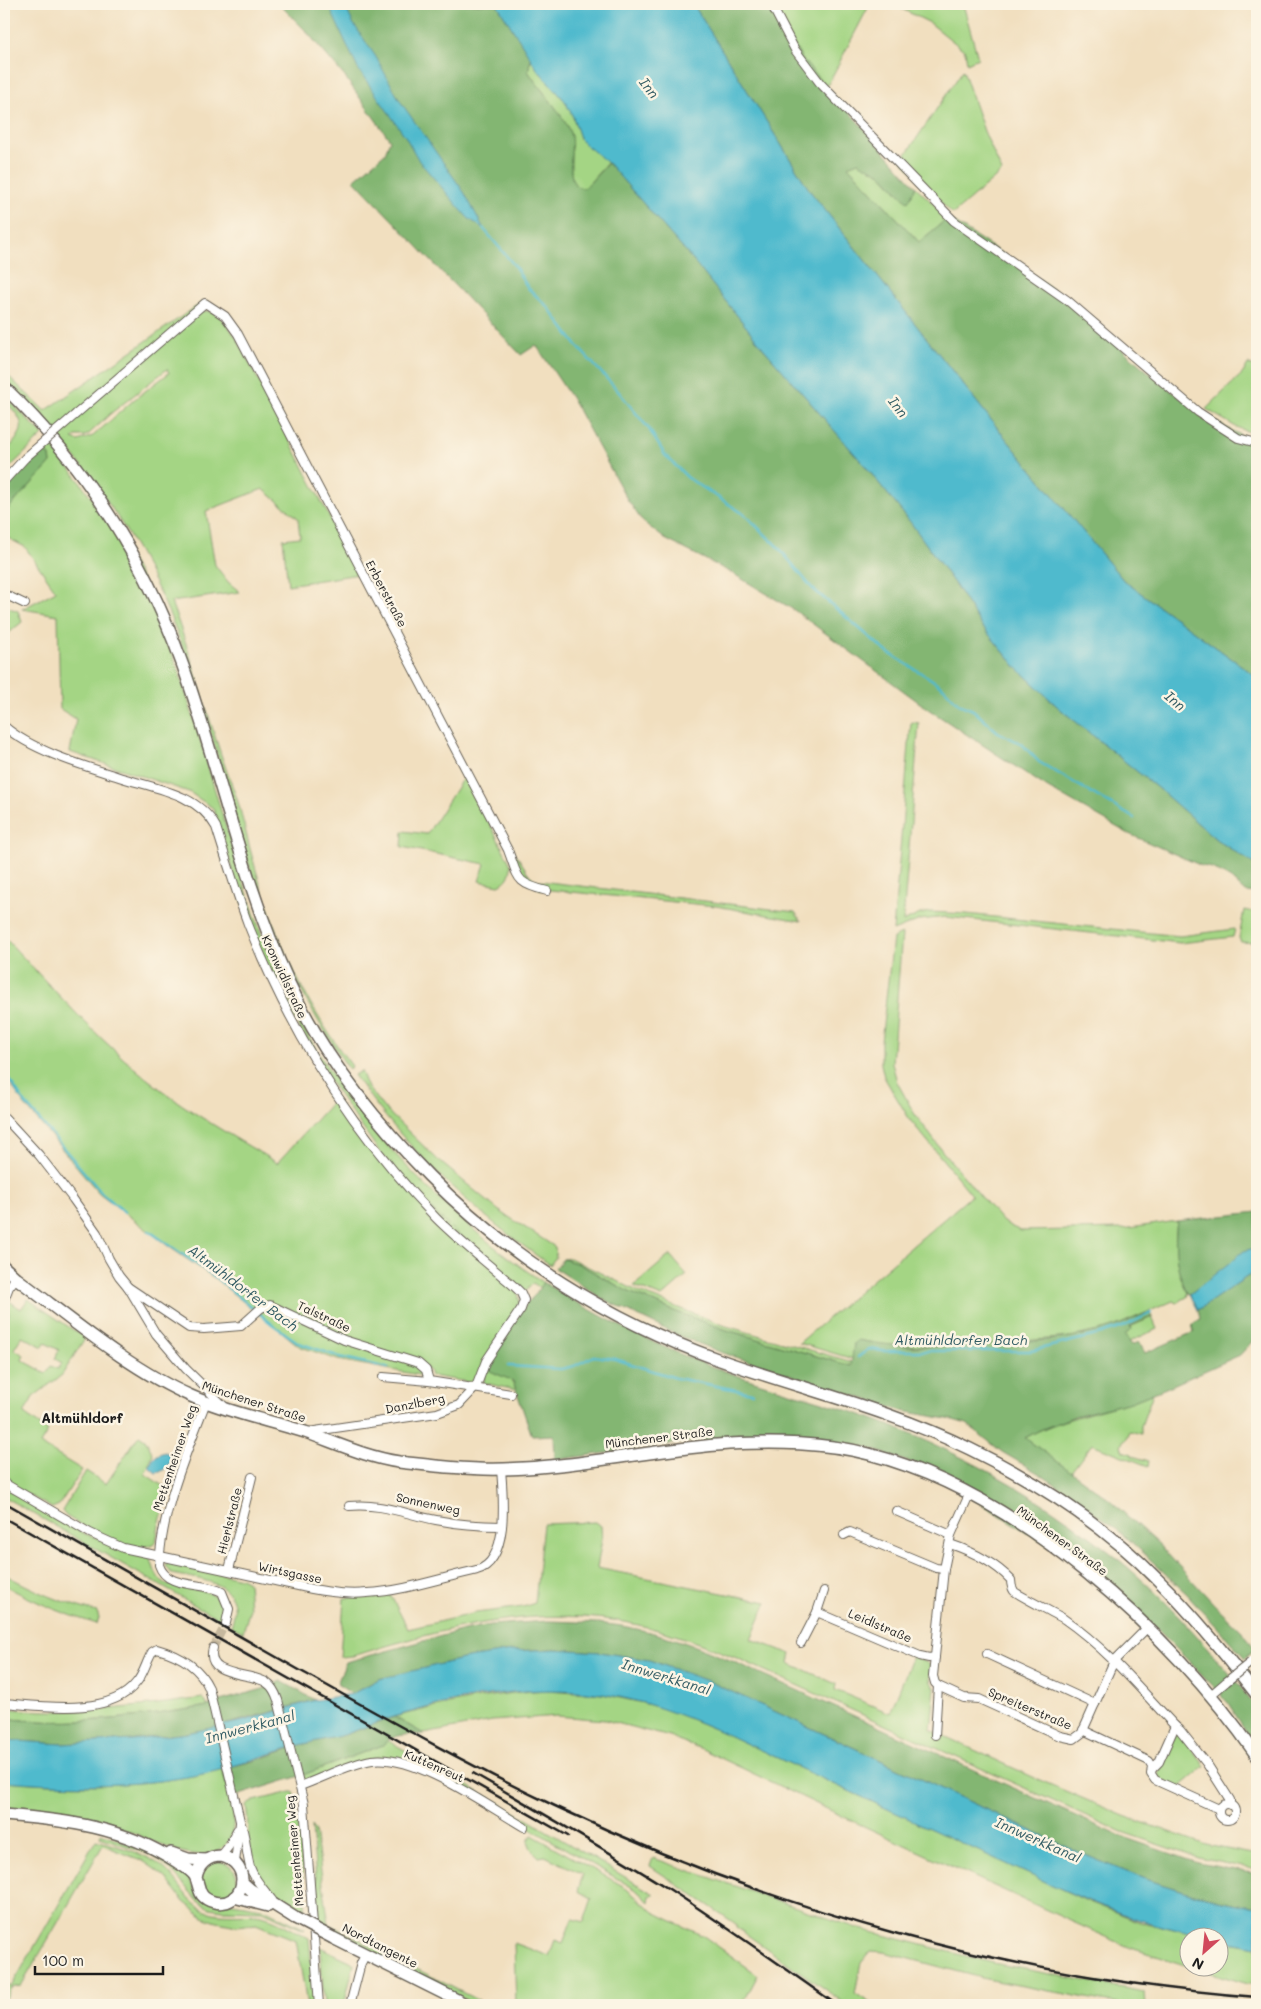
<svg xmlns="http://www.w3.org/2000/svg" width="1261" height="2009" viewBox="0 0 1261 2009" font-family="Mali,sans-serif">
<style>
.green{fill:#a4d584;stroke:#607850;fill-rule:evenodd}
.forest{fill:#83b672;stroke:#506947}
.water{fill:#50bacd;stroke:#366b74}
.lines{fill:none;stroke-linecap:round;stroke-linejoin:round}
.stream{stroke:#50bacd;stroke-width:2.5}
.street-tunnel{stroke:#c6b89e;stroke-width:8;stroke-dasharray:8 4;stroke-linecap:butt}
.street-casing{stroke:#676055;stroke-width:10}
.secondary-casing{stroke:#676055;stroke-width:14}
.street{stroke:#fff;stroke-width:8}
.secondary{stroke:#fff;stroke-width:11}
.rail{stroke:#1c1c1c;stroke-width:2.5}
.street-bridge-casing{stroke:#676055;stroke-width:10;stroke-linecap:butt}
.secondary-bridge-casing{stroke:#676055;stroke-width:14;stroke-linecap:butt}
.street-bridge{stroke:#fff;stroke-width:8}
.secondary-bridge{stroke:#fff;stroke-width:11}
.labels{text-anchor:middle;stroke-width:5;stroke-linejoin:round;paint-order:stroke}
.street-label{font-size:12px;fill:#1c1c1c;stroke:#fcf5e5}
.water-label{font-size:14px;font-style:italic;fill:#315b63;stroke:#fcf5e5}
.neighbourhood-label{font-size:14px;font-weight:bold;fill:#1c1c1c;stroke:#fcf5e5}
</style>
<rect width="100%" height="100%" fill="#fcf5e5"/>
<filter id="ink" filterUnits="userSpaceOnUse"><feTurbulence type="fractalNoise" baseFrequency=".02" numOctaves="2"/><feDisplacementMap in="SourceGraphic" scale="10" xChannelSelector="R" yChannelSelector="G"/><feConvolveMatrix kernelMatrix="1 2 1 2 8 2 1 2 1" color-interpolation-filters="sRGB"/></filter>
<filter id="wash" filterUnits="userSpaceOnUse"><feTurbulence type="fractalNoise" baseFrequency=".0096" numOctaves="4" result="noise"/><feDisplacementMap in="SourceGraphic" scale="20" xChannelSelector="R" yChannelSelector="G"/><feGaussianBlur stdDeviation="1.12" result="paint"/><feColorMatrix in="noise" values="0 0 0 0 0 0 0 0 0 0 0 0 0 0 0 0 0 1.4 0 .05"/><feComposite in="paint" operator="in"/></filter>
<g filter="url(#wash)">
<rect width="100%" height="100%" fill="#f1dfbf"/>
<g class="green">
<path d="M772,4H870L825,90L801,58Z"/>
<path d="M892,4H963L978,58L967,63L965,51L930,23Z"/>
<path d="M531,58L537,69L565,101L573,117L581,141L608,162L585,188C563,190 574,151 570,135C566,116 539,89 528,71Z"/>
<path d="M963,70L984,131L1002,172L953,214L933,195L902,160Z"/>
<path d="M858,161L881,174L907,202L916,187L948,218L919,242L848,166Z"/>
<path d="M204,301L199,312C218,307 226,324 236,337L359,574L288,585L283,539L300,537L298,518L263,489L206,511L215,565L228,582L240,592L171,602C196,666 211,733 236,796C240,807 242,818 245,829C251,854 258,878 266,902C285,960 314,1017 352,1066L349,1069C306,1007 271,937 249,865C223,783 205,698 171,618C133,528 74,447 4,379V372L45,411ZM167,369L169,373L136,398L93,436L78,441L72,439L76,436H85L89,434L110,414Z"/>
<path d="M1248,364L1257,368V435L1236,427L1206,409L1243,373Z"/>
<path d="M4,395L43,435L4,473V454C24,431 30,424 4,401Z"/>
<path d="M50,443C90,493 127,545 153,603C181,669 199,738 220,807C237,864 255,921 278,976C329,1096 436,1211 543,1282L540,1288L533,1283L527,1290H523L441,1220L381,1154L328,1079L273,980L241,898L213,808L189,792L70,752L76,719L60,709L58,615L22,609L56,591L25,547L4,536V513L51,463L50,456L43,450Z"/>
<path d="M4,606L18,611L22,622L4,637Z"/>
<path d="M911,722L919,723L903,922L920,914L930,912L966,914L1180,936L1235,929L1233,937L1180,943L946,917L920,920L893,931Z"/>
<path d="M465,775L511,865C511,874 508,881 499,885L479,881L485,864L402,847L403,831L427,834Z"/>
<path d="M496,823L528,873L534,879L540,881L795,912L801,921L716,906L540,889L524,879L520,873Z"/>
<path d="M1244,910L1257,913V943L1241,942L1239,938Z"/>
<path d="M902,934L892,1063L897,1082L914,1113L943,1152L972,1186L1003,1222L1012,1227L1021,1231L1123,1229L1177,1221C1174,1244 1176,1273 1188,1293L1187,1297L1176,1303L1173,1301L1111,1328L1071,1337L962,1346L884,1345L858,1340L854,1344L853,1359L799,1343L972,1195L910,1120L884,1077L881,1064V1042L893,938Z"/>
<path d="M4,937C56,992 107,1050 168,1095C203,1120 241,1141 277,1163L335,1099L379,1158L518,1293L520,1305L475,1381L468,1382L431,1376L429,1370L360,1343L277,1305L256,1312L214,1278L168,1246L99,1193L24,1104L4,1074Z"/>
<path d="M361,1071L368,1088L383,1107L438,1160L498,1210L555,1247L556,1257L550,1265C474,1212 407,1151 354,1075Z"/>
<path d="M670,1255L687,1275L662,1297L634,1286Z"/>
<path d="M570,1258L639,1292L681,1309L726,1326L852,1362L851,1366L727,1330L674,1311L627,1291L579,1264L563,1259Z"/>
<path d="M28,1299L85,1338L62,1375L33,1397L24,1414L48,1431L40,1444L82,1470L59,1505L52,1508L4,1481V1378L6,1375L4,1373V1329L9,1314L7,1307L9,1301L21,1309ZM22,1336L43,1347L45,1343L59,1350L55,1359L62,1363L58,1369L51,1366L46,1373L22,1360L24,1355L14,1349Z"/>
<path d="M267,1309L276,1310L423,1368L424,1376L338,1360L299,1346L260,1314L263,1310Z"/>
<path d="M1152,1317L1157,1329L1129,1342L1125,1336L1130,1329V1327Z"/>
<path d="M488,1363L496,1374C507,1377 512,1378 516,1390L484,1383V1373Z"/>
<path d="M1153,1393L1141,1426V1434L1130,1431L1127,1438L1123,1441L1121,1447L1123,1451L1132,1454V1456L1149,1461L1148,1466L1092,1444L1071,1472L1025,1438C1065,1415 1111,1411 1153,1393Z"/>
<path d="M139,1435L145,1439L153,1454L145,1474L169,1490L159,1525L156,1542C131,1559 88,1529 66,1516L62,1511L86,1471L106,1484Z"/>
<path d="M4,1487L83,1533L150,1557C154,1566 154,1575 162,1581C179,1594 233,1582 221,1620L4,1497Z"/>
<path d="M596,1522L601,1526L602,1539L597,1568L767,1602L751,1639L791,1654L789,1663L836,1684L835,1690L890,1713L913,1656L928,1663L931,1667C930,1675 928,1681 935,1687L931,1730L1035,1778L1124,1816L1206,1845L1257,1855V1870L1199,1858L1122,1832L739,1659C705,1645 671,1632 634,1624C539,1603 444,1628 353,1656L340,1657L344,1598L390,1594L408,1629L476,1613L523,1607L535,1603L543,1524Z"/>
<path d="M168,1562L241,1578L248,1582L250,1609L243,1632L231,1626C247,1582 202,1580 172,1574L166,1566Z"/>
<path d="M4,1574C33,1590 64,1604 97,1612L99,1618L97,1624C64,1614 34,1602 4,1585Z"/>
<path d="M547,1690L602,1694L643,1703L669,1710L717,1730L1089,1902L1141,1922L1204,1936H1188V1966L1131,1948L1066,1919L844,1817L702,1749L670,1737L605,1720L557,1716L492,1721L424,1734L394,1717C445,1704 495,1693 547,1690Z"/>
<path d="M203,1698L208,1706C143,1717 70,1727 4,1718V1708C70,1716 137,1707 203,1698Z"/>
<path d="M1177,1732L1180,1734L1205,1766L1179,1788L1160,1779L1158,1774Z"/>
<path d="M387,1740L518,1814L654,1894L650,1896L649,1902L635,1889L438,1775L378,1757L307,1781L300,1776L383,1745Z"/>
<path d="M222,1769C228,1792 245,1830 221,1849C214,1855 201,1855 192,1854C167,1850 144,1836 120,1828C82,1816 43,1812 4,1807V1781C77,1787 151,1788 222,1769Z"/>
<path d="M291,1792H294L300,1837L306,1916C284,1903 259,1889 252,1863C247,1846 249,1823 246,1805L250,1802Z"/>
<path d="M312,1826L315,1831L329,1924L487,2005H476L323,1927L319,1921Z"/>
<path d="M101,1833L152,1852L186,1873L198,1897L262,1908L305,1929L304,1930L263,1911L223,1910L210,1908L199,1902L169,1868L152,1855L100,1837Z"/>
<path d="M532,1835L623,1886L654,1912L705,1937L758,1975L742,2005H516L514,1943L549,1956L555,1940L563,1943L572,1919L584,1922L592,1898L578,1891L583,1874L545,1856L539,1857L531,1849L528,1841Z"/>
<path d="M96,1840C119,1847 148,1853 166,1870C181,1883 186,1903 206,1911C223,1917 239,1913 256,1915C274,1917 292,1930 309,1938L315,2005H307L296,1940L256,1924L237,1926L217,1922L205,1918L184,1902L166,1878L156,1870L143,1861L103,1845L21,1986L11,1988L4,2000V1984L11,1987Z"/>
<path d="M653,1858L860,1929L993,1963L1144,1992L1145,2005H1123L986,1979L884,1952L871,1951L861,1963L855,1993L873,2005H847L736,1927V1924L650,1866Z"/>
<circle cx="219" cy="1880" r="18"/>
<path d="M1219,1940L1257,1947V1984H1248L1191,1967L1218,1966Z"/>
<path d="M320,1947L350,1961L354,1964L344,2005H324Z"/>
</g>
<g class="forest">
<path d="M279,4H497L531,58L528,71C539,89 566,116 571,136C574,151 563,190 585,188L608,163L692,259L764,349L866,467L911,523L956,586L981,625L1018,669L1059,708L1161,791L1217,840L1257,866V893L1245,892L1231,879L1212,868L1202,866L1129,834L1048,788L928,709L794,610L732,573L665,539L642,521L627,499L574,402L536,345L521,355L354,180L385,153L390,140L345,77L306,31Z"/>
<path d="M693,4H772L801,58L916,187L908,202L881,174L858,162L848,166L919,242L948,218C983,242 1021,264 1055,291C1118,341 1181,413 1257,442V677L1124,581L1003,435L810,191Z"/>
<path d="M43,450L50,456L51,463L4,513V490Z"/>
<path d="M1257,1212V1257L1254,1248L1190,1294L1188,1293C1175,1271 1174,1246 1177,1221Z"/>
<path d="M563,1259L579,1264L627,1291L674,1311L727,1330L851,1366L854,1343L858,1340C905,1350 954,1346 1002,1343C1038,1341 1075,1339 1110,1328C1123,1324 1136,1317 1149,1312L1152,1317L1130,1326L1131,1329L1125,1336L1132,1345L1139,1342L1145,1353L1194,1332L1192,1325L1200,1319L1198,1310L1257,1270V1336L1240,1355L1166,1388L1131,1402L1075,1416L1040,1430L1025,1438L1110,1500L1162,1548L1214,1604L1244,1633L1255,1649L1245,1658L1187,1594L1125,1536L1073,1496L1038,1473L1002,1452L967,1424L953,1420L902,1411L720,1352L675,1334L603,1299L555,1268Z"/>
<path d="M543,1282C596,1315 652,1344 710,1366C767,1387 827,1401 883,1423C1003,1469 1112,1539 1197,1636C1208,1649 1254,1699 1257,1713C1259,1724 1257,1737 1257,1748L1224,1697L1159,1631L1121,1596L1093,1573L922,1467L866,1447L823,1440L740,1437L671,1444L555,1460L554,1435L532,1436L513,1381L490,1371L488,1363L525,1305L535,1295Z"/>
<path d="M548,1621C576,1622 604,1622 632,1628C669,1635 703,1649 737,1663L1120,1836L1198,1863L1257,1874V1907C1155,1893 1063,1845 970,1802C883,1761 796,1721 708,1681L649,1660L600,1652L555,1649L512,1651L462,1659L379,1679L352,1694L337,1684L346,1662L464,1630L490,1625Z"/>
<path d="M281,1681L315,1700L213,1728L187,1733L133,1740L62,1744L4,1740V1718C70,1727 143,1717 208,1706L213,1703L263,1689Z"/>
<path d="M394,1717L424,1734C410,1735 392,1733 383,1745L300,1776L230,1798L222,1769L257,1760L300,1745L344,1735Z"/>
</g>
<g class="water">
<path d="M328,4H344L353,23L376,57L400,101L464,192L484,229L468,218L419,161L405,136L358,69Z"/>
<path d="M497,4H693L810,191L1003,435L1124,581L1257,677V866L1217,840L1161,791L1059,708L1018,669L981,625L956,586L911,523L866,467L764,349L692,259L608,163L581,141L573,117L565,101L537,69Z"/>
<path d="M1254,1248L1257,1257V1270L1198,1310L1190,1294L1244,1251Z"/>
<path d="M165,1452L169,1454L171,1461C167,1467 163,1472 156,1473L149,1467C152,1459 156,1454 165,1452Z"/>
<path d="M555,1649L600,1652L649,1660L708,1681C796,1721 883,1761 970,1802C1063,1845 1155,1893 1257,1907V1947L1219,1940L1218,1936C1203,1936 1188,1933 1173,1929C1126,1918 1083,1899 1039,1879L717,1730C680,1714 642,1700 602,1694C532,1683 461,1697 394,1717C377,1722 361,1729 344,1735C330,1739 315,1741 300,1745C267,1754 236,1767 203,1774C137,1788 70,1786 4,1781V1740L62,1744L133,1740L187,1733L243,1721L315,1700L352,1694L379,1679L462,1659L512,1651Z"/>
</g>
<g class="lines">
<g class="stream">
<path d="M483,228L514,265L528,288L548,307L577,346L618,391L649,429L665,455L688,478L744,514L779,548L812,588L887,652L931,679L944,688L959,704L973,710L998,732L1022,744L1039,762L1134,818"/>
<path d="M4,1072L25,1103L101,1192L124,1212"/>
<path d="M149,1231L215,1277L272,1324L299,1343L340,1357L388,1368"/>
<path d="M858,1357L869,1349L883,1351H1031L1101,1334L1125,1326L1151,1313"/>
<path d="M508,1366L561,1369L574,1366L594,1356L615,1359L676,1378L752,1393"/>
</g>
</g>
</g>
<g filter="url(#ink)">
<g class="lines">
<path class="street-tunnel" d="M213,1648L226,1623"/>
<g class="street-casing">
<g id="street">
<path d="M771,4L795,50L820,83L954,221L1067,300L1198,412L1238,438L1257,443"/>
<path d="M76,414L205,303L225,316L238,334L508,850C519,879 515,883 547,891"/>
<path d="M4,481L25,458"/>
<path d="M4,594L25,604"/>
<path d="M4,726C31,750 81,765 116,776C151,788 197,792 216,827C226,859 236,892 248,924C291,1034 354,1133 436,1218C455,1237 476,1254 496,1271C504,1278 514,1285 521,1293L524,1300L521,1309L486,1361L476,1387L459,1405L437,1413L308,1432"/>
<path d="M4,1117L39,1155L73,1199L97,1233L109,1259L119,1276L128,1287L156,1334L186,1369L226,1408"/>
<path d="M128,1287L189,1328L204,1329L241,1326L261,1308L270,1305L344,1340L418,1363L426,1370L429,1381L511,1394"/>
<path d="M4,1300L9,1287L16,1278"/>
<path d="M383,1377L429,1381"/>
<path d="M206,1402C186,1454 162,1509 159,1565C167,1590 203,1581 222,1592L229,1609L226,1623"/>
<path d="M4,1483L90,1533L123,1548L312,1589C330,1592 348,1595 367,1593C404,1591 441,1578 477,1570C510,1561 503,1495 501,1469"/>
<path d="M349,1506C382,1503 405,1514 436,1520C457,1524 481,1526 502,1526"/>
<path d="M896,1511L951,1535"/>
<path d="M844,1535L850,1532L936,1568L944,1569"/>
<path d="M950,1544C971,1551 995,1563 1011,1580C1011,1583 1012,1588 1014,1591C1016,1594 1056,1614 1064,1619C1106,1648 1140,1689 1175,1726L1159,1762L1152,1769"/>
<path d="M229,1570L252,1477"/>
<path d="M817,1612L920,1656L929,1658L935,1657"/>
<path d="M801,1643L817,1612L824,1591"/>
<path d="M213,1648C204,1678 253,1672 267,1683C273,1687 276,1694 278,1700L304,1804L319,2005"/>
<path d="M987,1654L1095,1704"/>
<path d="M938,1686L964,1698L979,1699L1060,1736L1074,1739L1082,1733L1114,1661L1148,1627"/>
<path d="M1212,1694L1226,1682"/>
<path d="M4,1703C42,1706 110,1717 136,1683C144,1674 146,1662 152,1652L157,1649C179,1655 199,1666 209,1688L240,1821C246,1836 246,1852 250,1867C254,1879 264,1890 272,1900"/>
<path d="M1175,1726L1180,1730L1207,1764L1230,1800V1805"/>
<path d="M1083,1730L1149,1761L1152,1766L1151,1774L1155,1780L1219,1809"/>
<path d="M935,1735L938,1686L935,1683L933,1676L944,1569L951,1535L969,1495"/>
<path d="M300,1786C323,1778 348,1764 372,1760C416,1754 486,1805 524,1827"/>
<circle cx="1227" cy="1812" r="8"/>
<path d="M221,1856L229,1846L237,1830"/>
<path d="M235,1862L240,1823"/>
<path d="M350,2005L361,1963L366,1954"/>
</g>
</g>
<g class="secondary-casing">
<g id="secondary">
<path d="M4,387C85,465 145,559 183,666C220,771 242,881 289,983C322,1055 374,1120 429,1176C510,1258 609,1320 717,1359C801,1389 889,1409 970,1449C1038,1482 1104,1525 1157,1579C1194,1615 1226,1655 1257,1695"/>
<path d="M4,1267L16,1278C70,1318 129,1369 191,1396C227,1412 267,1420 305,1432C336,1443 366,1457 399,1462C434,1466 470,1470 504,1469C580,1467 654,1449 729,1444C775,1442 824,1442 869,1454C1018,1492 1171,1632 1257,1756"/>
<path d="M4,1815C66,1820 124,1827 177,1862C183,1866 191,1870 195,1876C201,1887 196,1897 214,1902C244,1909 255,1864 221,1856C208,1856 198,1864 196,1878"/>
<path d="M171,1853L188,1859L206,1860"/>
<path d="M242,1882L251,1890L295,1918"/>
<path d="M234,1897L268,1906"/>
<path d="M333,1938L467,2005"/>
</g>
</g>
<use href="#street" class="street"/>
<use href="#secondary" class="secondary"/>
<g class="rail">
<path d="M4,1502C103,1559 202,1615 301,1671C385,1718 468,1765 555,1806C774,1910 1015,1979 1257,1997"/>
<path d="M4,1518L568,1836"/>
<path d="M473,1773C539,1811 605,1849 669,1889C726,1926 782,1966 837,2005"/>
</g>
<g class="street-bridge-casing">
<g id="street-bridge">
<path d="M25,458L76,414"/>
<path d="M1226,1682L1251,1662"/>
</g>
</g>
<g class="secondary-bridge-casing">
<path id="secondary-bridge" d="M295,1918L333,1938"/>
</g>
<use href="#street-bridge" class="street-bridge"/>
<use href="#secondary-bridge" class="secondary-bridge"/>
</g>
</g>
<g class="labels">
<g class="street-label">
<text transform="translate(386 594) rotate(62)" y="4">Erberstraße</text>
<text transform="translate(284 977) rotate(65)" y="4">Kronwidlstraße</text>
<text transform="translate(324 1317) rotate(25)" y="4">Talstraße</text>
<text transform="translate(254 1402) rotate(18)" y="4">Münchener Straße</text>
<text transform="translate(415 1404) rotate(-11)" y="4">Danzlberg</text>
<text transform="translate(659 1438) rotate(-7)" y="4">Münchener Straße</text>
<text transform="translate(175 1458) rotate(-71)" y="4">Mettenheimer Weg</text>
<text transform="translate(428 1504) rotate(12)" y="4">Sonnenweg</text>
<text transform="translate(230 1521) rotate(-76)" y="4">Hierlstraße</text>
<text transform="translate(1062 1541) rotate(36)" y="4">Münchener Straße</text>
<text transform="translate(290 1573) rotate(12)" y="4">Wirtsgasse</text>
<text transform="translate(880 1626) rotate(23)" y="4">Leidlstraße</text>
<text transform="translate(1030 1709) rotate(23)" y="4">Spreiterstraße</text>
<text transform="translate(434 1766) rotate(24)" y="4">Kuttenreut</text>
<text transform="translate(295 1851) rotate(-95)" y="4">Mettenheimer Weg</text>
<text transform="translate(380 1946) rotate(27)" y="4">Nordtangente</text>
</g>
<g class="water-label">
<text transform="translate(649 88) rotate(52)" y="5">Inn</text>
<text transform="translate(898 407) rotate(52)" y="5">Inn</text>
<text transform="translate(1175 701) rotate(40)" y="5">Inn</text>
<text transform="translate(243 1288) rotate(37)" y="5">Altmühldorfer Bach</text>
<text x="961" y="1345">Altmühldorfer Bach</text>
<text transform="translate(666 1677) rotate(17)" y="5">Innwerkkanal</text>
<text transform="translate(250 1727) rotate(-15)" y="5">Innwerkkanal</text>
<text transform="translate(1038 1840) rotate(24)" y="5">Innwerkkanal</text>
</g>
<g class="neighbourhood-label">
<text x="82" y="1423">Altmühldorf</text>
</g>
</g>
<rect width="1261" height="2009" fill="none" stroke="#fcf5e5" stroke-width="20"/>
<g transform="translate(1204 1952) rotate(207)"><circle r="24" fill="#fcf5e5" stroke="#a29e95"/>
<path d="M0-4L9 19L0 12L-9 19Z" fill="#d1495b"/>
<text y="-8" font-size="14" font-weight="bold" text-anchor="middle" fill="#1c1c1c">N</text>
</g>
<path d="M35 1966v8h128v-8" fill="none" stroke="#1c1c1c" stroke-width="2.5"/>
<text x="42" y="1966" font-size="15" fill="#1c1c1c" stroke="#fcf5e5" stroke-width="4" paint-order="stroke">100 m</text>
</svg>
